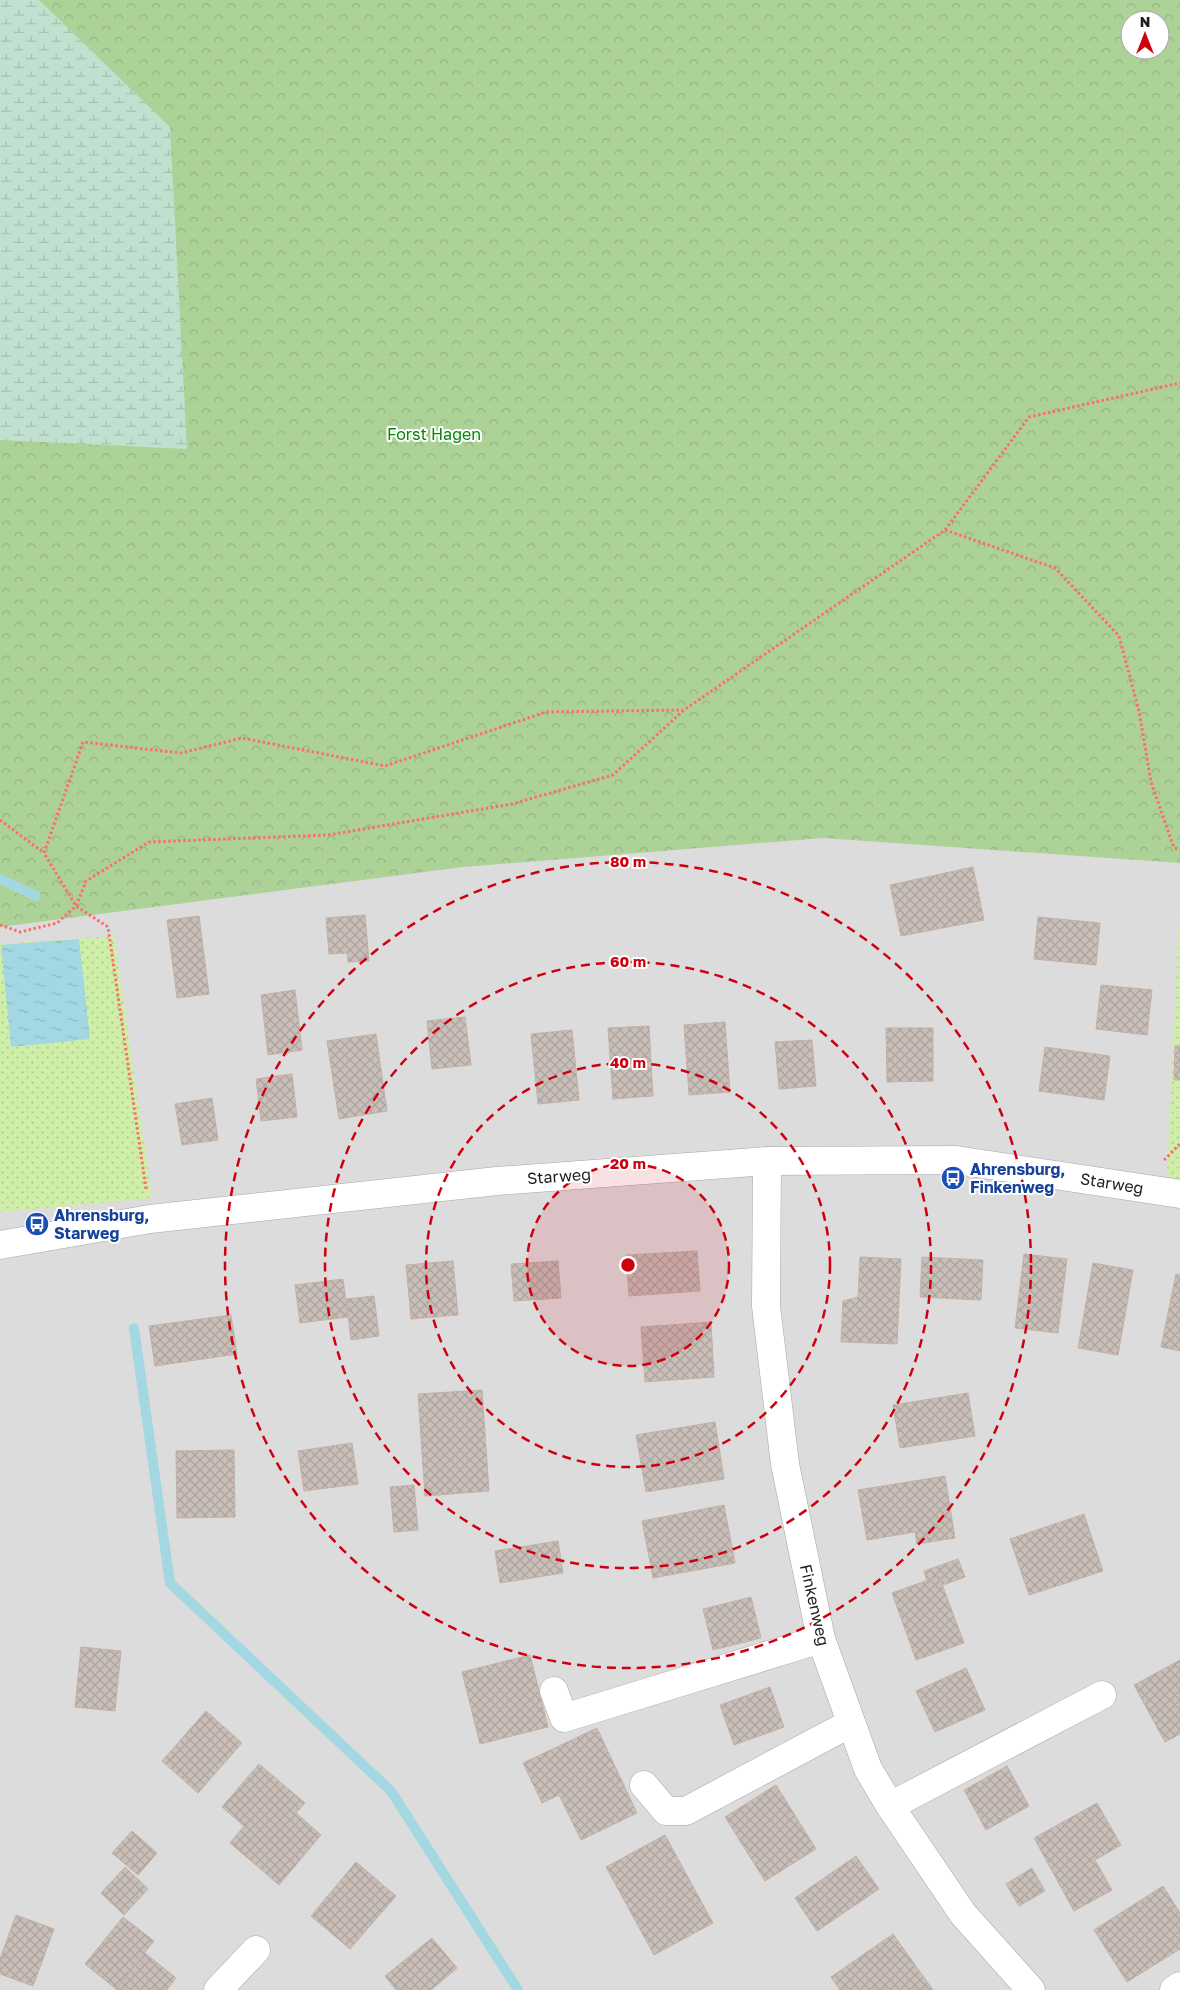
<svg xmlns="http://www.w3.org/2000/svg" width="1180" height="1990" viewBox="0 0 1180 1990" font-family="'Golos Text',sans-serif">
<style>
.residential{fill:#dddcdc}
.grass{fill:url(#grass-dots)}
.forest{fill:url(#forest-crowns);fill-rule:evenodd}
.wetland{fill:url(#wetland-marsh)}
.water{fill:url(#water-ripples)}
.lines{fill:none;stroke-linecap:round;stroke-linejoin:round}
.stream{stroke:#a3d7e1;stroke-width:10}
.building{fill:url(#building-cross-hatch);stroke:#c3b1a6}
.minor-casing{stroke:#a6a6a6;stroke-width:29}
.path{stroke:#ff6d68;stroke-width:3;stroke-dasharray:2.5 2.5;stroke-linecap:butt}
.minor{stroke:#fff;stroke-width:28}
.ring{fill:none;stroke:#cf000e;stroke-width:2.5;stroke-dasharray:9 6}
.labels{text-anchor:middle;stroke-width:4;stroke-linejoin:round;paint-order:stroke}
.park-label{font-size:16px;fill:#058607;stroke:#fff}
.transit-label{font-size:16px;font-weight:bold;fill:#164399;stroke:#fff;text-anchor:start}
.street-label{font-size:16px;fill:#1f1f1f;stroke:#fff}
.centre{fill:#cf000e;stroke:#fff;stroke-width:2.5}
.ring-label{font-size:15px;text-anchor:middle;font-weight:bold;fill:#cf000e;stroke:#fff;stroke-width:4;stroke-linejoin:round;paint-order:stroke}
</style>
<defs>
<pattern id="grass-dots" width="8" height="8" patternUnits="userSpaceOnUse" patternTransform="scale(1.25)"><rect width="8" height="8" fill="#cfeea8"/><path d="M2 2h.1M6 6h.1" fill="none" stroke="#b1cc90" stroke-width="1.8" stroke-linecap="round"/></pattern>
<pattern id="forest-crowns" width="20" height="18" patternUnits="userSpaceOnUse" patternTransform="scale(1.25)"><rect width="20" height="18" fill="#add297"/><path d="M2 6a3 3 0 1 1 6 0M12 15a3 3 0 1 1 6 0" fill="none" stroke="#94b482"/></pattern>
<pattern id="wetland-marsh" width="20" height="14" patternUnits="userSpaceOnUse" patternTransform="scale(1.25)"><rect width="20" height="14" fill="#c1e0cf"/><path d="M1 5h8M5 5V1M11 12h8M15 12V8" fill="none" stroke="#a5c0b1"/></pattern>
<pattern id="water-ripples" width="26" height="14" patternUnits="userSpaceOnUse" patternTransform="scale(1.25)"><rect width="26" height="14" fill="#a3d7e1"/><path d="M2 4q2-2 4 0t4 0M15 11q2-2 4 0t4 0" fill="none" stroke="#8cb8c1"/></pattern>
<pattern id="building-cross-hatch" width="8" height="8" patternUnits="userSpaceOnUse" patternTransform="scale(1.25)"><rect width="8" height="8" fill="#c9beb8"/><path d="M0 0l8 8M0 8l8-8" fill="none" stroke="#aca39e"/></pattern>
</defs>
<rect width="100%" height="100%" fill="#f1ece5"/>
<path class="residential" d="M825,834L1180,863V1990H0V926L463,863Z"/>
<g class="grass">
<path d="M1180,901V1181L1167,1179Z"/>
<path d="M114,936L152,1198L0,1212V944Z"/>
</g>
<path class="forest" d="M0,0H1180V863L823,838L463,867L0,927ZM1130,20H1160V50H1130Z"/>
<path class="wetland" d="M0,0H39L170,127L187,449L0,440Z"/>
<path class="water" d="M79,939L90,1039L11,1047L1,945Z"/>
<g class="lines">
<g class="stream">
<path d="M0,879L36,896"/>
<path d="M134,1328L170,1583L391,1791L518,1990"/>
</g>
</g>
<g class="building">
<path d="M973,867L984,920L901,936L890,885Z"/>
<path d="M365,915L369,961L348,962L347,953L329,954L326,918Z"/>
<path d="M199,916L209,994L177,998L167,920Z"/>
<path d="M1038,917L1100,923L1096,965L1034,959Z"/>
<path d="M1101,985L1152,990L1147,1035L1096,1029Z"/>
<path d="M295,990L302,1050L268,1055L261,995Z"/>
<path d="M465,1017L471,1065L432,1069L427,1021Z"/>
<path d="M725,1022L730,1092L689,1095L684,1025Z"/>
<path d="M649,1026L653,1096L613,1099L608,1028Z"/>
<path d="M886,1028H933V1081L887,1082Z"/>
<path d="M572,1030L579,1100L538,1104L531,1034Z"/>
<path d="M376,1034L387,1111L339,1119L327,1041Z"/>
<path d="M812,1040L816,1086L779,1089L775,1042Z"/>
<path d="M1175,1046H1180V1080H1174Z"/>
<path d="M1045,1047L1110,1056L1104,1100L1039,1091Z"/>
<path d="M292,1074L297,1117L261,1121L256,1079Z"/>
<path d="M212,1098L218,1140L182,1145L175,1104Z"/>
<path d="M697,1251L700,1291L629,1296L626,1255Z"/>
<path d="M1024,1254L1067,1259L1058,1333L1015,1328Z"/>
<path d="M860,1257L901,1259L897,1344L841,1342L843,1301L858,1297Z"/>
<path d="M922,1257L983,1260L981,1300L920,1297Z"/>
<path d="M453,1261L458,1315L411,1319L406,1265Z"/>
<path d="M558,1261L561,1298L514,1301L511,1264Z"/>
<path d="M1093,1263L1133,1270L1118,1355L1078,1348Z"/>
<path d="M1176,1274L1180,1275V1351L1161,1347Z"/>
<path d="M343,1279L348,1317L300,1323L295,1285Z"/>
<path d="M374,1296L379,1336L351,1340L346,1299Z"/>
<path d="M231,1315L237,1354L155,1366L149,1326Z"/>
<path d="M711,1322L714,1377L645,1382L641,1327Z"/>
<path d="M482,1390L489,1491L425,1496L418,1394Z"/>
<path d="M968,1393L975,1436L900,1448L893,1405Z"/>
<path d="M715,1422L724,1479L646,1492L636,1435Z"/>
<path d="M352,1443L358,1484L304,1491L298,1451Z"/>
<path d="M234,1450L235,1517L177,1518L176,1451Z"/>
<path d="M945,1476L955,1538L917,1544L915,1532L867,1540L858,1490Z"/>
<path d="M414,1485L418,1530L394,1532L390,1487Z"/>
<path d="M724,1505L735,1563L653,1578L642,1521Z"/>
<path d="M1084,1514L1103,1571L1029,1595L1010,1539Z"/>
<path d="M558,1541L563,1573L500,1583L495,1551Z"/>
<path d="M958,1559L965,1577L943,1585L939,1576L927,1581L924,1571Z"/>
<path d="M939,1576L964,1643L916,1660L892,1593Z"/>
<path d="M751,1597L761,1638L713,1650L703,1609Z"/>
<path d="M81,1647L121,1651L115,1711L75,1707Z"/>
<path d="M530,1655L548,1727L480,1744L462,1672Z"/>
<path d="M1180,1660V1734L1165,1742L1134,1685Z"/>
<path d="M966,1668L985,1710L935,1732L916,1691Z"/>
<path d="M770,1687L784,1727L734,1745L720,1705Z"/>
<path d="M206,1711L242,1743L198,1793L162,1761Z"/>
<path d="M597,1728L637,1813L581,1840L559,1795L542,1803L523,1763Z"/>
<path d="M259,1764L305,1803L296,1813L321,1835L279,1885L230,1843L244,1826L222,1807Z"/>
<path d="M1007,1766L1029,1806L986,1830L964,1790Z"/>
<path d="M776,1785L816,1849L765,1881L725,1817Z"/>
<path d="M1097,1803L1121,1845L1095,1860L1112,1890L1074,1911L1034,1838Z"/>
<path d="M132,1831L157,1853L138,1875L112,1853Z"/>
<path d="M665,1835L713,1923L654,1955L606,1867Z"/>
<path d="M856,1856L879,1889L817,1931L795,1898Z"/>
<path d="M356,1862L396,1896L350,1949L311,1916Z"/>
<path d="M125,1867L148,1889L124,1915L101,1893Z"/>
<path d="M1032,1868L1045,1891L1019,1906L1006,1884Z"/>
<path d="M1163,1886L1180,1913V1949L1127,1982L1094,1930Z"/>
<path d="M16,1915L54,1929L33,1986L0,1974V1959Z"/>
<path d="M123,1917L154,1941L116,1989L85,1964Z"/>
<path d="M893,1934L933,1990H840L831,1977Z"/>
<path d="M432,1938L457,1968L431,1990H396L385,1976Z"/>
<path d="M145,1953L176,1978L167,1990H116Z"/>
</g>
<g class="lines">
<g class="minor-casing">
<g id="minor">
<path d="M767,1161L766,1306L785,1464L821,1639L868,1769L890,1806L963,1914L1031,1990"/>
<path d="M0,1245L150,1219L497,1181L767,1161L956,1160L1180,1194"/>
<path d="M554,1691L564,1718L821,1639"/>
<path d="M644,1785L666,1811H686L851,1723"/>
<path d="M890,1806L1102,1695"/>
<path d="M218,1990L256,1950"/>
<path d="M1174,1990L1180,1986"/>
</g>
</g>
<g class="path">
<path d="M945,530L1055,568L1119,636L1139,711L1151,782L1174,848L1180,849"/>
<path d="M0,820L44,853"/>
<path d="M0,925L20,932L57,923L76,906L86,881L149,842L328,835L512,804L613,775L684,710L945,530L1029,417L1180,383"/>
<path d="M1164,1160L1180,1144"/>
<path d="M146,1189L108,927L76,906L44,853L83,742L181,753L242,738L385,766L546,712L683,710"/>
</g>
<use href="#minor" class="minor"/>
</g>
<circle cx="628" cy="1265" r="101" fill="#cf000e" fill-opacity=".12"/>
<g class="ring">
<circle cx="628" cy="1265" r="101"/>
<circle cx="628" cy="1265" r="202"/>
<circle cx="628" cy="1265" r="303"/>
<circle cx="628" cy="1265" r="403"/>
</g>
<defs>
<g id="bus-disc" transform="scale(1.25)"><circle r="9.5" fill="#1a4fb4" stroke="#fff"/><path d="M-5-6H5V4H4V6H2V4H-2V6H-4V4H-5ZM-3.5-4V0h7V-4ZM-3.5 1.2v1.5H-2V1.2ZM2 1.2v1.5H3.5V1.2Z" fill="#fff"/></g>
</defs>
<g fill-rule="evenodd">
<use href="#bus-disc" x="953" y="1178"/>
<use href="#bus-disc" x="37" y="1224"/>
</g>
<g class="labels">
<g class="park-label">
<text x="434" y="440">Forst Hagen</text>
</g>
<g class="transit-label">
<text x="970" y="1175">Ahrensburg,<tspan x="970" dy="18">Finkenweg</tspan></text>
<text x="54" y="1221">Ahrensburg,<tspan x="54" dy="18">Starweg</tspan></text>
</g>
<g class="street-label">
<text transform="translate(559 1176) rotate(-4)" y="6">Starweg</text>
<text transform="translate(1112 1183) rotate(9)" y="6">Starweg</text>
<text transform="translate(815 1605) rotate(77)" y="6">Finkenweg</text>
</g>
</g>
<circle cx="628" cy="1265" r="8" class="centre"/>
<g class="ring-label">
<text x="628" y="867">80 m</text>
<text x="628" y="967">60 m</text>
<text x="628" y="1068">40 m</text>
<text x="628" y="1169">20 m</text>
</g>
<g transform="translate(1145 35)"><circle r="24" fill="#ffffff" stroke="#a5a5a5"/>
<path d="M0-4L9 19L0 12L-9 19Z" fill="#cf000e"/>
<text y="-8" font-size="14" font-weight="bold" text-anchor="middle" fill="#1f1f1f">N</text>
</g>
</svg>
